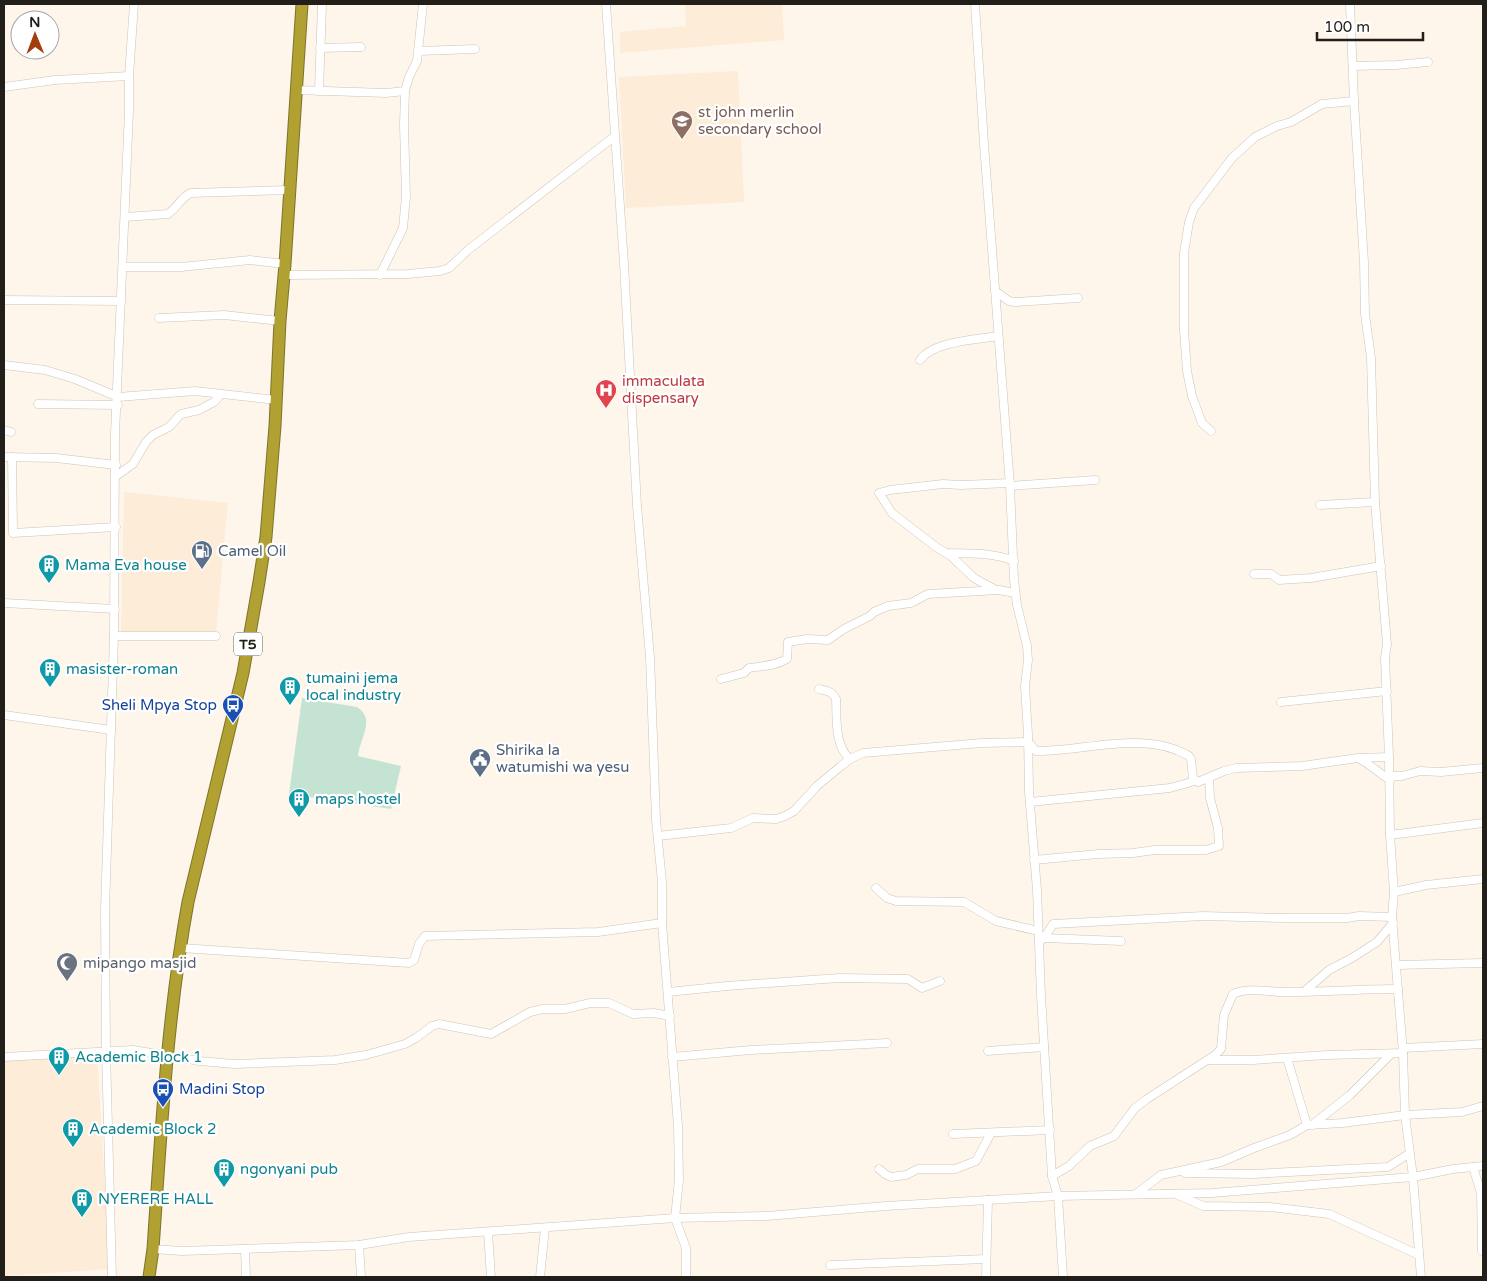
<svg xmlns="http://www.w3.org/2000/svg" width="1487" height="1281" viewBox="0 0 1487 1281" font-family="'Varela Round',sans-serif">
<style>
.built{fill:#fcecd8}
.green{fill:#c5e3d2}
.lines{fill:none;stroke-linecap:round;stroke-linejoin:round}
.minor-casing{stroke:#cdc3b6;stroke-width:9}
.highway-casing{stroke:#7f732a;stroke-width:13}
.minor{stroke:#fff;stroke-width:8}
.highway{stroke:#b1a032;stroke-width:11}
.labels{text-anchor:middle;stroke-width:4.5;stroke-linejoin:round;paint-order:stroke}
.shield{fill:#fff;stroke:#64625f;stroke-width:1}
.shield-label{font-size:14px;font-weight:bold;fill:#221f1a}
.education-label{font-size:15px;fill:#785e54;stroke:#fff;text-anchor:start}
.health-label{font-size:15px;fill:#be3a42;stroke:#fff;text-anchor:start}
.service-label{font-size:15px;fill:#4e5e75;stroke:#fff;text-anchor:start}
.culture-label{font-size:15px;fill:#0d838f;stroke:#fff;text-anchor:start}
.transit-label{font-size:15px;fill:#164399;stroke:#fff;text-anchor:end}
.worship-label{font-size:15px;fill:#5b616d;stroke:#fff;text-anchor:start}
</style>
<rect width="100%" height="100%" fill="#fef6eb"/>
<g class="built">
<path d="M685,4H782L784,40L620,53V32L686,26Z"/>
<path d="M738,71L744,202L626,208L619,77Z"/>
<path d="M124,492L228,503L216,633L121,632Z"/>
<path d="M97,1054L110,1269L4,1276V1060Z"/>
</g>
<path class="green" d="M302,698L357,707C376,719 360,738 358,756L401,766L391,809L289,794Z"/>
<g class="lines">
<g class="minor-casing">
<g id="minor">
<path d="M606,4L624,264L637,506L650,657L656,820L662,882V923L678,1126L679,1180L675,1218L686,1248V1277"/>
<path d="M975,4L984,144L1010,486L1014,580L1017,605L1027,646L1028,660L1025,686L1028,734L1029,792L1037,890L1041,996L1052,1176L1058,1196L1063,1277"/>
<path d="M1350,4L1354,101L1364,262L1365,314L1371,358L1375,502L1387,644L1385,658L1389,757L1390,835L1394,892L1392,917L1403,1053L1405,1115L1413,1177L1421,1277"/>
<path d="M320,48L361,47"/>
<path d="M419,51L475,49"/>
<path d="M1353,66L1396,65L1428,62"/>
<path d="M4,87L55,80L129,76"/>
<path d="M296,90L386,93L405,91L409,77L417,61L423,4"/>
<path d="M319,91L322,4"/>
<path d="M125,217L168,214C178,207 181,197 191,193L290,190"/>
<path d="M123,267H181L250,260L285,264"/>
<path d="M284,275L408,274L440,271L449,268L468,250L615,136"/>
<path d="M380,275L403,228L406,197L404,125L405,91"/>
<path d="M995,291L1009,301L1015,302L1078,298"/>
<path d="M4,300L121,301"/>
<path d="M159,318L224,315L280,321"/>
<path d="M920,360C933,341 976,340 998,336"/>
<path d="M4,365L45,370L75,379L118,397L195,391L276,400"/>
<path d="M38,404L118,405"/>
<path d="M4,430L11,432"/>
<path d="M1211,431L1202,423L1192,396L1187,371L1184,330V253L1189,222L1194,208L1232,158L1255,137L1277,126L1291,122L1322,104L1354,101"/>
<path d="M4,457L56,458L116,465"/>
<path d="M12,457L13,533L116,527"/>
<path d="M116,476L133,464L146,442L153,435L169,427L181,414L199,410L214,402L221,394"/>
<path d="M1010,486L1095,480"/>
<path d="M1320,505L1375,502"/>
<path d="M947,553C971,554 991,552 1014,561"/>
<path d="M1254,574H1271L1279,580L1311,578L1381,566"/>
<path d="M996,590L974,578L951,556L936,547L892,513L879,493L890,490L943,484L961,485L1010,483"/>
<path d="M4,603L115,609"/>
<path d="M114,636H216"/>
<path d="M721,679L744,673L749,668C762,666 775,666 787,659L788,642L807,639L828,640L844,629L870,616L874,612L888,606L911,603L928,594L999,590L1015,593"/>
<path d="M819,689C827,691 832,691 836,699C837,717 834,746 850,759"/>
<path d="M1281,702L1387,691"/>
<path d="M4,715L111,730"/>
<path d="M1360,759C1371,765 1379,773 1390,780"/>
<path d="M1389,776H1402L1420,771L1441,772L1483,768"/>
<path d="M1030,802L1170,788L1195,781"/>
<path d="M1390,835L1483,823"/>
<path d="M658,836L731,828L753,818L776,819L785,816L794,811L817,786L841,766L850,759L863,753L982,743L1028,742L1036,751H1038C1087,751 1144,730 1189,756L1191,759L1193,778L1198,782L1224,771L1236,768L1302,766L1358,758L1389,757"/>
<path d="M1034,860L1098,854L1133,853L1155,850H1206L1219,846L1218,828L1210,798L1209,778"/>
<path d="M876,888L887,898L896,901L964,902L996,921L1038,931"/>
<path d="M1394,892L1426,885L1483,879"/>
<path d="M1044,938L1121,941"/>
<path d="M1039,942L1044,938L1053,924L1203,916L1284,918H1347L1359,916L1392,917"/>
<path d="M181,948L409,963L414,960L419,944L425,936L598,932L662,923"/>
<path d="M1396,965L1483,963"/>
<path d="M1305,991L1329,970L1352,958L1377,942L1393,923"/>
<path d="M668,992L727,986L839,978L908,979L922,988L940,981"/>
<path d="M1403,1048L1483,1044"/>
<path d="M988,1051L1044,1047"/>
<path d="M4,1057L133,1050L200,1061L234,1064L335,1060L366,1055L405,1044L416,1038L432,1026L439,1024L491,1034L530,1012L543,1009H565L590,1003H609L633,1014L654,1013L670,1016"/>
<path d="M672,1057L751,1050L887,1043"/>
<path d="M1208,1060H1253L1327,1055L1403,1053"/>
<path d="M1307,1125L1343,1123L1405,1115L1462,1112L1483,1106"/>
<path d="M1312,1125L1350,1095L1391,1054"/>
<path d="M953,1134L1050,1130"/>
<path d="M1473,1167L1481,1193L1482,1251"/>
<path d="M879,1169L885,1174L891,1177L906,1175L918,1169H955L976,1161L991,1133"/>
<path d="M1185,1173L1253,1174L1388,1167L1410,1153"/>
<path d="M1052,1176L1069,1166L1090,1146L1114,1136L1135,1108L1147,1099L1215,1055L1221,1049L1224,1015L1233,994C1249,987 1269,992 1286,992C1324,992 1361,989 1398,989"/>
<path d="M1136,1194L1161,1175L1221,1162L1254,1148L1290,1135L1307,1125L1287,1058"/>
<path d="M1178,1195L1203,1206L1270,1207L1329,1214L1419,1255"/>
<path d="M488,1232L491,1277"/>
<path d="M359,1245L361,1277"/>
<path d="M153,1249L182,1251L359,1245L409,1237L675,1218L767,1216L886,1206L988,1200L1058,1196L1212,1193L1413,1177L1453,1169L1483,1166"/>
<path d="M245,1249L246,1277"/>
<path d="M830,1265L986,1259"/>
<path d="M112,1277L106,1051L105,910L114,636L115,434L129,111V76L134,4"/>
<path d="M540,1277L545,1228"/>
<path d="M986,1277L988,1200"/>
</g>
</g>
<g class="highway-casing">
<path id="highway" d="M149,1277L153,1249C161,1133 167,1017 188,902L243,673L259,582L266,537L275,426L280,321L285,264L302,4"/>
</g>
<use href="#minor" class="minor"/>
<use href="#highway" class="highway"/>
</g>
<defs>
<g id="school-pin" transform="scale(1.125)"><path d="M0 17L-7.5 6A9.5 9.5 0 1 1 7.5 6Z" fill="#8d6e63" stroke="#fff"/><path d="M0-5L7-2L0 1L-7-2ZM-4 1L0 2.5L4 1V4Q0 6-4 4Z" fill="#fff"/></g>
<g id="hospital-pin" transform="scale(1.125)"><path d="M0 17L-7.5 6A9.5 9.5 0 1 1 7.5 6Z" fill="#e0444e" stroke="#fff"/><path d="M-5-5h3v3.5h4V-5h3V5h-3V1.5h-4V5h-3Z" fill="#fff"/></g>
<g id="fuel-pin" transform="scale(1.125)"><path d="M0 17L-7.5 6A9.5 9.5 0 1 1 7.5 6Z" fill="#5c6f8a" stroke="#fff"/><path d="M-5.5-6h7V0h2V4h1.3V-2.5L3-4.5l.8-.8L6-3V5H2.5V1h-1V6h-7ZM-4.2-4.7v3.2H.2V-4.7Z" fill="#fff"/></g>
<g id="building-pin" transform="scale(1.125)"><path d="M0 17L-7.5 6A9.5 9.5 0 1 1 7.5 6Z" fill="#0f9aa8" stroke="#fff"/><path d="M-4-6H4V6H1V3H-1V6H-4ZM-2.5-4.3h1.7v1.8h-1.7ZM.8-4.3h1.7v1.8H.8ZM-2.5-1h1.7V.8h-1.7ZM.8-1h1.7V.8H.8Z" fill="#fff"/></g>
<g id="bus-pin" transform="scale(1.125)"><path d="M0 17L-7.5 6A9.5 9.5 0 1 1 7.5 6Z" fill="#1a4fb4" stroke="#fff"/><path d="M-5-6H5V4H4V6H2V4H-2V6H-4V4H-5ZM-3.5-4V0h7V-4ZM-3.5 1.2v1.5H-2V1.2ZM2 1.2v1.5H3.5V1.2Z" fill="#fff"/></g>
<g id="civic-pin" transform="scale(1.125)"><path d="M0 17L-7.5 6A9.5 9.5 0 1 1 7.5 6Z" fill="#5c6f8a" stroke="#fff"/><path d="M-.6-6.5H3V-4.5H.6V-3L4-1V1h2V6H-6V1h2V-1L-.6-3ZM-1.2 2.5V6h2.4V2.5Z" fill="#fff"/></g>
<g id="mosque-pin" transform="scale(1.125)"><path d="M0 17L-7.5 6A9.5 9.5 0 1 1 7.5 6Z" fill="#6b7280" stroke="#fff"/><path d="M3.5-4.9A6 6 0 1 0 3.5 4.9A5 5 0 1 1 3.5-4.9Z" fill="#fff"/></g>
</defs>
<g fill-rule="evenodd">
<use href="#school-pin" x="682" y="121"/>
<use href="#hospital-pin" x="606" y="390"/>
<use href="#fuel-pin" x="202" y="551"/>
<use href="#building-pin" x="49" y="565"/>
<use href="#building-pin" x="50" y="669"/>
<use href="#building-pin" x="290" y="687"/>
<use href="#bus-pin" x="233" y="705"/>
<use href="#civic-pin" x="480" y="759"/>
<use href="#building-pin" x="299" y="799"/>
<use href="#mosque-pin" x="67" y="963"/>
<use href="#building-pin" x="59" y="1057"/>
<use href="#bus-pin" x="163" y="1089"/>
<use href="#building-pin" x="73" y="1129"/>
<use href="#building-pin" x="224" y="1169"/>
<use href="#building-pin" x="82" y="1199"/>
</g>
<g class="labels">
<rect class="shield" x="234" y="632.5" width="28" height="23" rx="4"/>
<g class="shield-label">
<text x="248" y="649">T5</text>
</g>
<g class="education-label">
<text x="698" y="117">st john merlin<tspan x="698" dy="17">secondary school</tspan></text>
</g>
<g class="health-label">
<text x="622" y="386">immaculata<tspan x="622" dy="17">dispensary</tspan></text>
</g>
<g class="service-label">
<text x="218" y="556">Camel Oil</text>
<text x="496" y="755">Shirika la<tspan x="496" dy="17">watumishi wa yesu</tspan></text>
</g>
<g class="culture-label">
<text x="65" y="570">Mama Eva house</text>
<text x="66" y="674">masister-roman</text>
<text x="306" y="683">tumaini jema<tspan x="306" dy="17">local industry</tspan></text>
<text x="315" y="804">maps hostel</text>
<text x="75" y="1062">Academic Block 1</text>
<text x="89" y="1134">Academic Block 2</text>
<text x="240" y="1174">ngonyani pub</text>
<text x="98" y="1204">NYERERE HALL</text>
</g>
<g class="transit-label">
<text x="217" y="710">Sheli Mpya Stop</text>
<text x="179" y="1094" text-anchor="start">Madini Stop</text>
</g>
<g class="worship-label">
<text x="83" y="968">mipango masjid</text>
</g>
</g>
<rect width="1487" height="1281" fill="none" stroke="#221f1a" stroke-width="10"/>
<g transform="translate(35 35) rotate(359)"><circle r="24" fill="#ffffff" stroke="#a7a5a3"/>
<path d="M0-4L9 19L0 12L-9 19Z" fill="#a23d0e"/>
<text y="-8" font-size="14" font-weight="bold" text-anchor="middle" fill="#221f1a">N</text>
</g>
<path d="M1317 32v8h106v-8" fill="none" stroke="#221f1a" stroke-width="2.5"/>
<text x="1324" y="32" font-size="15" fill="#221f1a" stroke="#ffffff" stroke-width="4" paint-order="stroke">100 m</text>
</svg>
